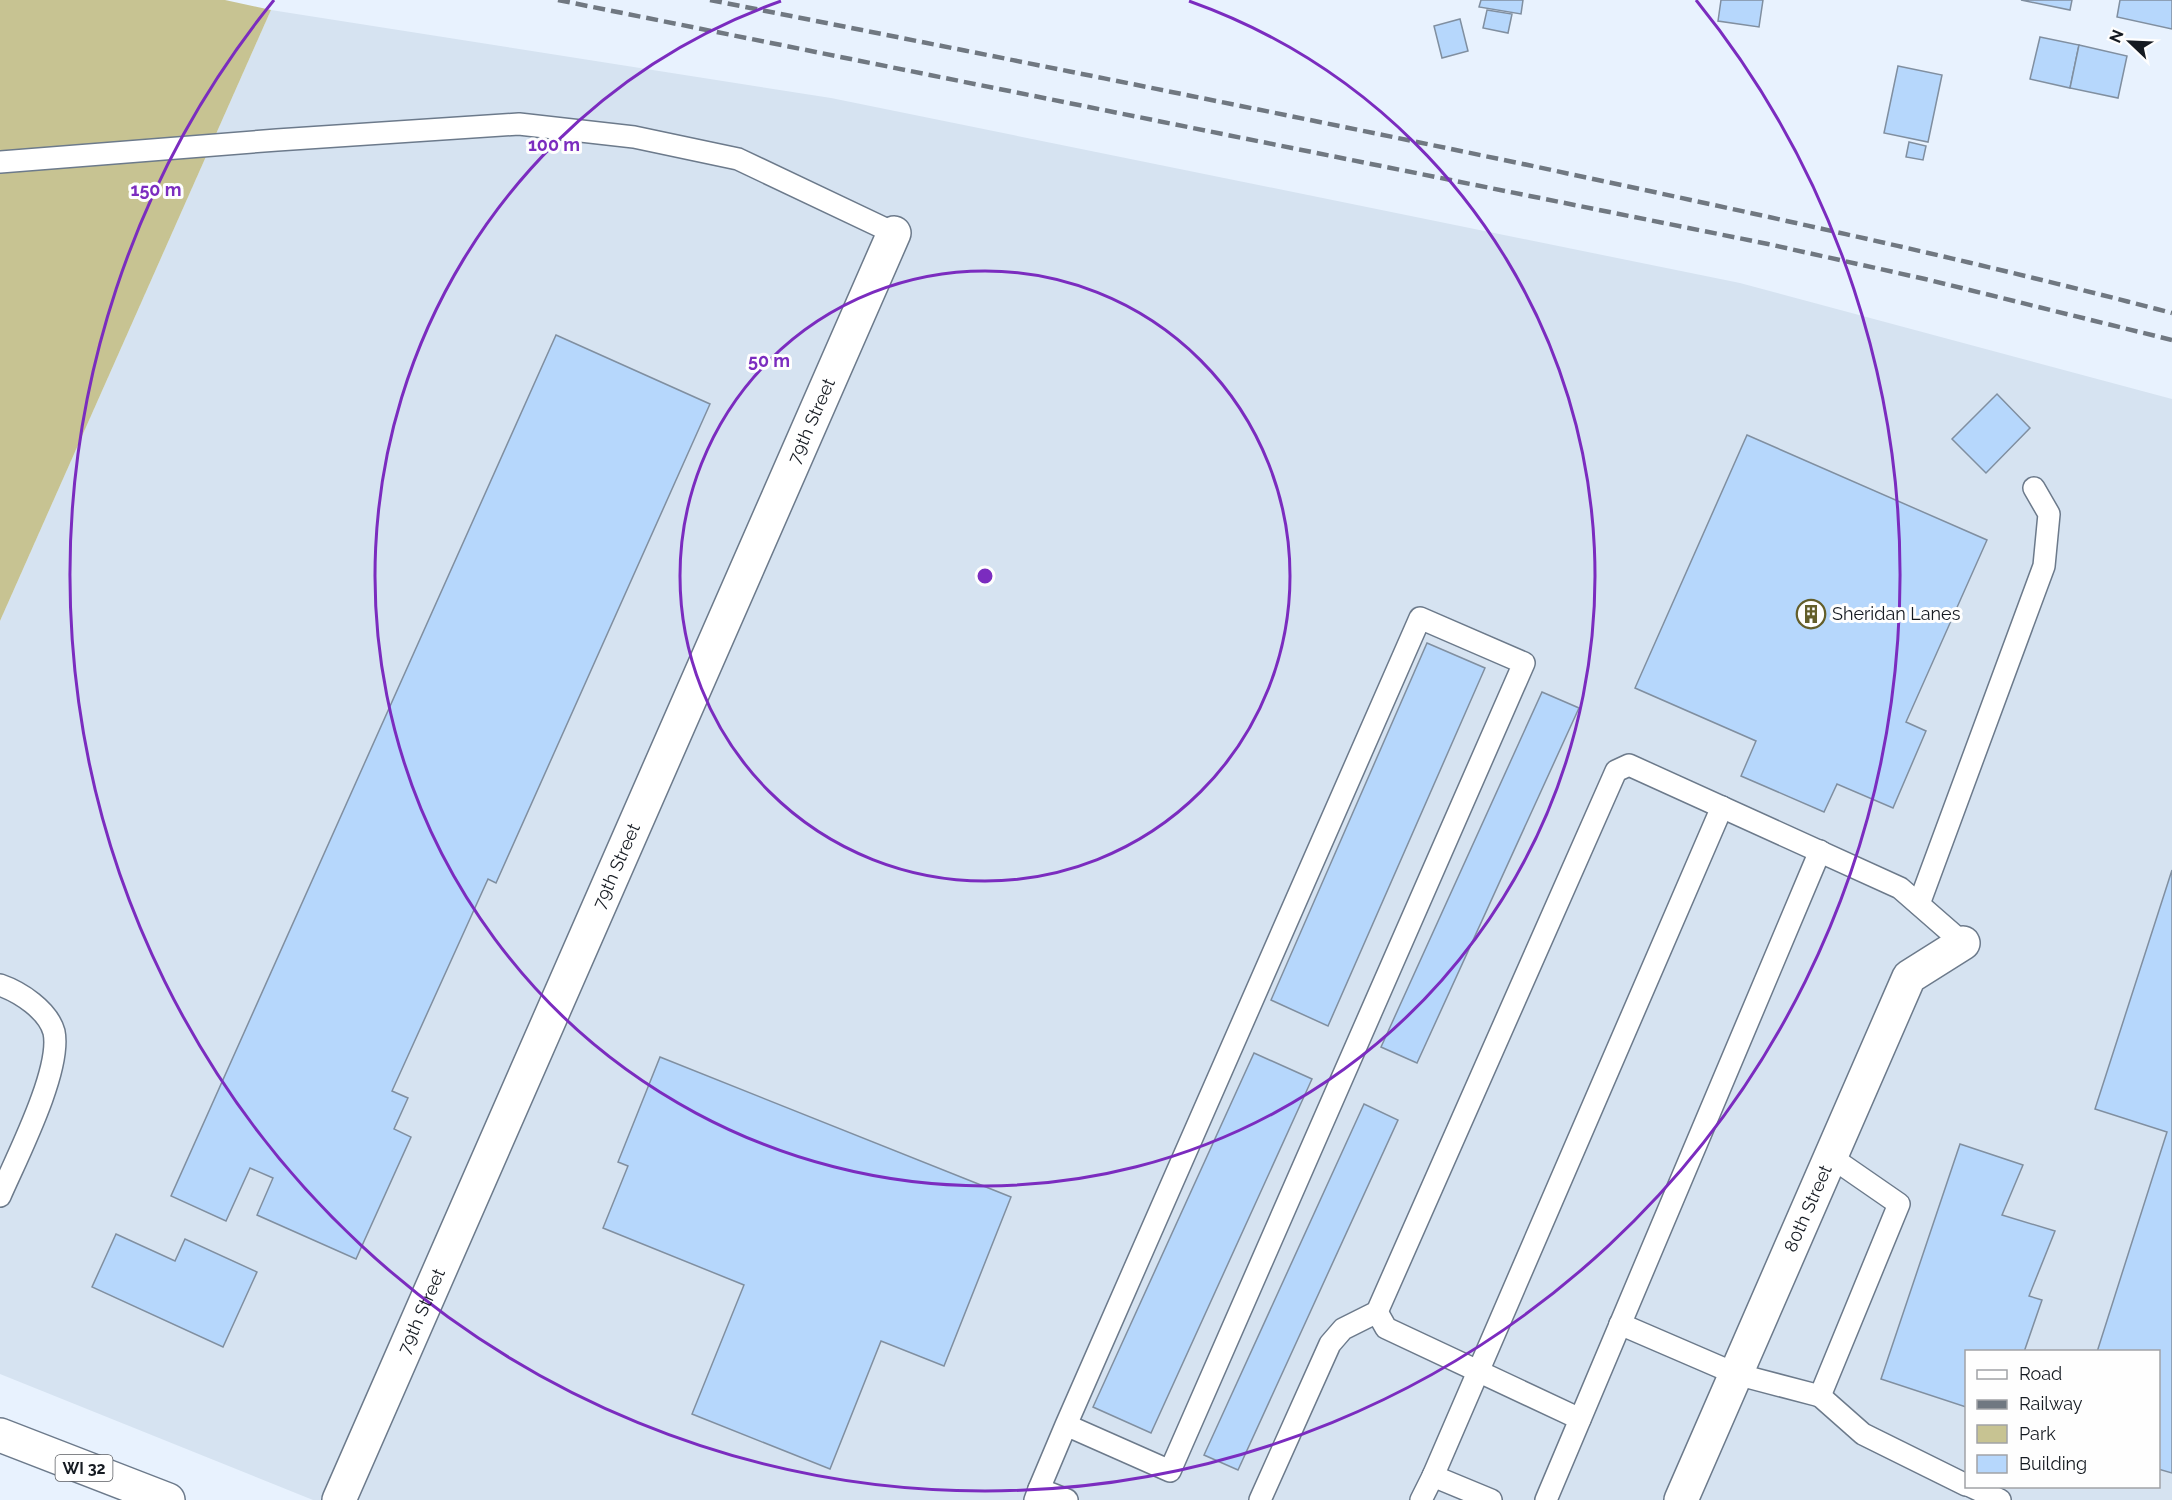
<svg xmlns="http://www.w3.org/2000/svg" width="2172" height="1500" viewBox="0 0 2172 1500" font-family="Raleway,sans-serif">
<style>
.built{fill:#d6e3f1;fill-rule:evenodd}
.green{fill:#c7c392}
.building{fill:#b6d7fc;stroke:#808fa0;stroke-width:1.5}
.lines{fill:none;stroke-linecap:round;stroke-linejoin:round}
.service-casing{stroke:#6c7a8b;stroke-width:24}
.minor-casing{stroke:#6c7a8b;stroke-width:36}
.primary-casing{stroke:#6c7a8b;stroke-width:36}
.service{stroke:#fff;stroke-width:21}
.minor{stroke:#fff;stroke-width:33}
.primary{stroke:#fff;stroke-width:33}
.rail{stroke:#707881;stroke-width:4.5;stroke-dasharray:12 6;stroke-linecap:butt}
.ring{fill:none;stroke:#7b2cbf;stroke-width:3}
.labels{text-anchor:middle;stroke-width:6;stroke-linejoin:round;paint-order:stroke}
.shield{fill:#fefefe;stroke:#5b5e63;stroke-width:1.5}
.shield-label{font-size:16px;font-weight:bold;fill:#151a21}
.street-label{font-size:18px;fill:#151a21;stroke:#fefefe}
.poi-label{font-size:18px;fill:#151a21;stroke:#fefefe;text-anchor:start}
.centre{fill:#7b2cbf;stroke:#fefefe;stroke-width:3}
.ring-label{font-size:18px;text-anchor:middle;font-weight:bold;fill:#7b2cbf;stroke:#fefefe;stroke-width:6;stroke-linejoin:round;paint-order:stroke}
</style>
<rect width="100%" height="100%" fill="#e8f2fe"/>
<path class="built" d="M271,10L831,98L1740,283L2172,399V1500H313L0,1374V621ZM1966,1352H2158V1486H1966Z"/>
<path class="green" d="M0,0H225L271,10L0,621Z"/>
<g class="building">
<path d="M1481,0H1523L1521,14L1479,7Z"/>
<path d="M1721,0H1763L1759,27L1718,21Z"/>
<path d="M2021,0H2072L2070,10Z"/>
<path d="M2120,0H2172V29L2117,17Z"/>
<path d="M1487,10L1512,14L1508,33L1483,28Z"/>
<path d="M1460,19L1468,51L1442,58L1434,26Z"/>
<path d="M2040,37L2079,45L2070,88L2030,79Z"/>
<path d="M2079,45L2127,56L2118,98L2070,88Z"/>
<path d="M1898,66L1942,75L1928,142L1884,133Z"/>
<path d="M1909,142L1926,146L1923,160L1906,157Z"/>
<path d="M556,335L710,404L496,883L488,879L392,1091L408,1098L394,1129L411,1137L356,1259L257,1215L273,1178L250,1168L226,1221L171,1196Z"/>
<path d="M1997,394L2030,428L1986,473L1952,439Z"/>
<path d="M1747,435L1987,540L1906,722L1926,731L1893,808L1837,784L1824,812L1741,776L1756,741L1635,688Z"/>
<path d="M1427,643L1485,668L1328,1026L1271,1000Z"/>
<path d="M1542,692L1579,708L1417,1063L1381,1047Z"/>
<path d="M2172,870V1473L2158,1469V1352H2097L2167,1132L2095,1109Z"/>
<path d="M1254,1053L1312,1079L1151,1433L1093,1407Z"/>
<path d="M660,1057L1011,1197L944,1366L881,1341L830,1469L692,1414L744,1285L603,1228L628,1166L618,1162Z"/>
<path d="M1364,1104L1398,1120L1238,1470L1204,1455Z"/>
<path d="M1960,1144L2023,1165L2002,1215L2055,1231L2029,1296L2042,1300L2024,1352H1966V1407L1881,1379Z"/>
<path d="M116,1234L175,1261L185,1239L257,1272L223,1347L92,1287Z"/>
</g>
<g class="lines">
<g class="service-casing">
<g id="service">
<path d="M0,162L277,140L519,124L634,137L738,159L894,233"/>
<path d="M1919,904L2044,566L2049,514L2034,488"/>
<path d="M0,985C20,992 48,1010 54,1032C62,1070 16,1159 0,1196"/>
<path d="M1377,1312L1386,1328L1580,1419"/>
<path d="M1620,1324L1736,1374L1820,1396L1899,1204L1831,1157"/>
<path d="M1820,1396L1863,1434L1966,1485"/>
<path d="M1433,1476L1491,1500"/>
<path d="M1970,1486L2000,1500"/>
<path d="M1039,1489L1066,1425L1420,618L1524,663L1170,1471L1066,1425"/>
<path d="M1035,1500L1039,1489L1067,1500"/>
<path d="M1260,1500L1330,1344L1343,1329L1377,1312L1616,771L1629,765L1900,888L1963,943"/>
<path d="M1421,1500L1433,1476L1722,807"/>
<path d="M1546,1500L1820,851"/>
</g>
</g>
<g class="minor-casing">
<g id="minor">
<path id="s1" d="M339,1500L894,233"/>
<path id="s2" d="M1681,1500L1909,977L1963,943"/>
</g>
</g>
<g class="primary-casing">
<path id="primary" d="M0,1435L168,1500"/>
</g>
<use href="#service" class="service"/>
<use href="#minor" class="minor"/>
<use href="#primary" class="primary"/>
<g class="rail">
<path d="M558,0L1768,244L1925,279L2172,340"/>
<path d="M710,0C983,54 1255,108 1528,165C1743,211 1959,257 2172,313"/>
</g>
</g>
<g class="ring">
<circle cx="985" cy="576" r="305"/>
<path d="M1189 1A610 610 0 1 1 781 1"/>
<path d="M1696 0A915 915 0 1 1 274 0"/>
</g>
<defs>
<g id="building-ring" transform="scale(1.5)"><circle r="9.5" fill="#fefefe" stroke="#635e2a" stroke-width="1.5"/><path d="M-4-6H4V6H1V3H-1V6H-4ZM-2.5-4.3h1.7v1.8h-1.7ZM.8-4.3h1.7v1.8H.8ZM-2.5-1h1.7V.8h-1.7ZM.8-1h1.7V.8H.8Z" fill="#635e2a"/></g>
</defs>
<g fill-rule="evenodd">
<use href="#building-ring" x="1811" y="614"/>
</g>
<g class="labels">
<rect class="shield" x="55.5" y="1455" width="57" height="26" rx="4.5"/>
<g class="shield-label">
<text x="84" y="1474">WI 32</text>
</g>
<g class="street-label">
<text dy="6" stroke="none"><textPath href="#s1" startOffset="1178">79th Street</textPath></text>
<text dy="6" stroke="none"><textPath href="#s1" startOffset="692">79th Street</textPath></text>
<text dy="6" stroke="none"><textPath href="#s2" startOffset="318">80th Street</textPath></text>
<text dy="6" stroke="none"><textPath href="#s1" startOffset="206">79th Street</textPath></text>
</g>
<g class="poi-label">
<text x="1832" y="620">Sheridan Lanes</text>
</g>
</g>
<circle cx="985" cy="576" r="9" class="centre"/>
<g class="ring-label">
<text x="554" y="151">100 m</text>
<text x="156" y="196">150 m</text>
<text x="769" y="367">50 m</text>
</g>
<rect x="1965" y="1350" width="195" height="138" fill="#fefefe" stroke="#a1a3a6" stroke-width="1.5"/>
<rect x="1977" y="1370" width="30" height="9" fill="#ffffff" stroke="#a1a3a6" stroke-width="1.5"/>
<text x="2019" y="1380" font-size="18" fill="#151a21">Road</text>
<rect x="1977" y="1400" width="30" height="9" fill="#707881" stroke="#a1a3a6" stroke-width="1.5"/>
<text x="2019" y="1410" font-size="18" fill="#151a21">Railway</text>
<rect x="1977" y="1425" width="30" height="18" fill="#c7c392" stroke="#a1a3a6" stroke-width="1.5"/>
<text x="2019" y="1440" font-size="18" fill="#151a21">Park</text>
<rect x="1977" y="1455" width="30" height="18" fill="#b6d7fc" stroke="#a1a3a6" stroke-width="1.5"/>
<text x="2019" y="1470" font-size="18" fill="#151a21">Building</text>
<g transform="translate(2130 42) rotate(293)" stroke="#fefefe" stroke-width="4.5" paint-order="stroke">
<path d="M0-4.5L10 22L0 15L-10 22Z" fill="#151a21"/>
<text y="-9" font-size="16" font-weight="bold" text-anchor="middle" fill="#151a21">N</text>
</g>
</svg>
